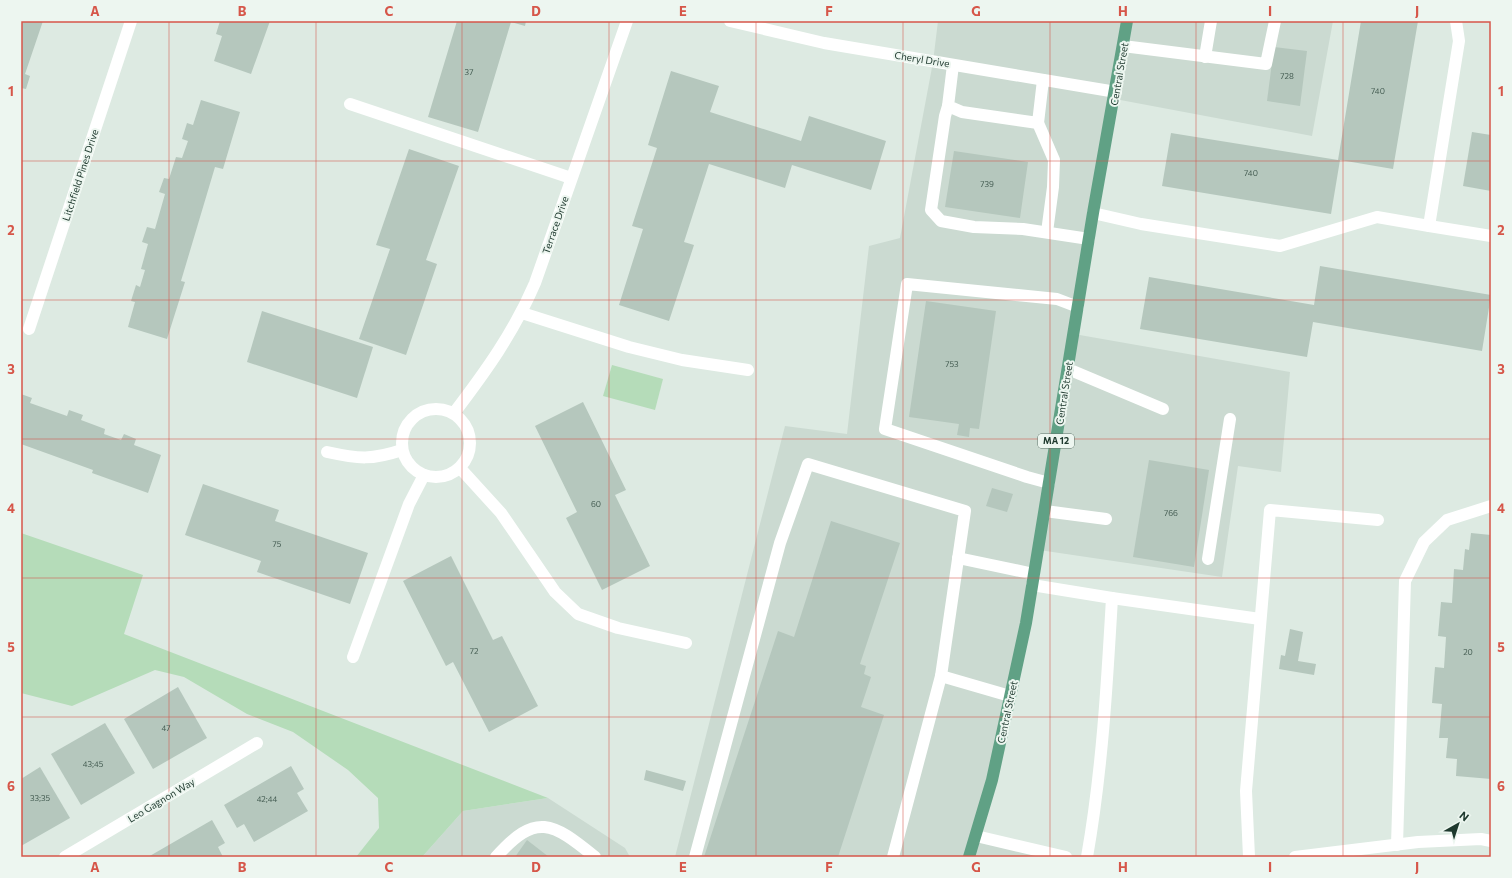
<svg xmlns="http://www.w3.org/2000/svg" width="1512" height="878" viewBox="0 0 1512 878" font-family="Commissioner,sans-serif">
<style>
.built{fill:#cbdad1}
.green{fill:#b5dcb9}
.building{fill:#b5c7bd}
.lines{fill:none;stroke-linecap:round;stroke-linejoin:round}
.minor{stroke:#fff;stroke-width:12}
.major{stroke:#60a185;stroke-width:12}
.grid{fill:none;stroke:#d65649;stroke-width:1;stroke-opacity:0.55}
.labels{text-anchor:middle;stroke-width:4;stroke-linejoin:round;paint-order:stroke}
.number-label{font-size:8px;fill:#445c52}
.shield{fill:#edf6f0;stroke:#5c7268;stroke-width:1}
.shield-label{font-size:9px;font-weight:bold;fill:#1e392e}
.street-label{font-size:10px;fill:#1e392e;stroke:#edf6f0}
.neatline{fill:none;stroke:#d65649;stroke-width:1.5}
.grid-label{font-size:13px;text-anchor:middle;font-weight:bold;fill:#d65649}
</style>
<rect width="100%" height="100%" fill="#ddeae2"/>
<g class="built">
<path d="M938,21H1333L1312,136L1115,99L1074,334L1290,372L1281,472L1238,466L1222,577L1039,550L976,835L1066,857H675L785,426L847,434L869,246L900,238L933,62Z"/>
<path d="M548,798L625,848L630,857H422L463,811Z"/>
</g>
<g class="green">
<path d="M612,365L663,379L655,410L603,396Z"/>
<path d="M21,533L143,575L124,634L548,798L463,811L422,857H356L379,828L378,798L348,770L293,732L247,714L184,677L155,670L72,706L21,693Z"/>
</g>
<g class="building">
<path d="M21,21H43L25,74L30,76L26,89L21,88Z"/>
<path d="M220,21H270L251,74L214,61L222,36L216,34Z"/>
<path d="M457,21H526L525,26L511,22L478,132L428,117Z"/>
<path d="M1361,21H1418L1393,169L1340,160L1331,214L1162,186L1171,133L1338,160Z"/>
<path d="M1274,47L1307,51L1300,106L1267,101Z"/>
<path d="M671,71L719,86L710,112L801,141L809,116L886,141L871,190L792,165L785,188L709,164L684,242L694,245L669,321L619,305L643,229L632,226L657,148L648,145Z"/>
<path d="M201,100L240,112L223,169L215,167L181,281L185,282L167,339L128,327L135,302L131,301L136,285L140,287L145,270L141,269L148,244L142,242L147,227L155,229L165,194L159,192L164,178L169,179L176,157L182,158L188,141L182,139L187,123L193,125Z"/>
<path d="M1472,132L1491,135V191L1463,186Z"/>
<path d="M409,149L459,166L426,260L437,264L406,355L359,339L390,249L376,245Z"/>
<path d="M954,151L1028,162L1020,218L945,207Z"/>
<path d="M1320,266L1491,295L1482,351L1313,322L1307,357L1140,329L1149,277L1314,305Z"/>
<path d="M926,301L996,311L979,429L970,428L969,437L957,435L959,424L909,417Z"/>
<path d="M262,311L373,347L357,398L247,362Z"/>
<path d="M21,394L32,398L30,403L67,416L69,410L83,415L81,420L105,429L104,434L121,440L124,434L136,439L134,445L161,455L148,493L92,473L93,470L21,444Z"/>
<path d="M583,402L626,490L615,495L650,566L602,590L566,518L577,512L535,426Z"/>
<path d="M1149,460L1209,470L1194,567L1133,557Z"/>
<path d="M203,484L279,510L275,521L368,553L350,604L257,572L261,561L185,535Z"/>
<path d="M992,488L1013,494L1007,512L986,506Z"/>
<path d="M831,521L900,543L860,664L866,666L864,674L871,677L861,707L884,715L838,857H704L778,631L794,637Z"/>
<path d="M1471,533L1491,535V779L1456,776L1457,759L1446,758L1448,738H1439L1442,704L1432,703L1435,667L1444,668L1446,637L1438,636L1441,602L1452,603L1454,569L1463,570L1465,549L1469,550Z"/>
<path d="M451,556L493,640L502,636L538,706L489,732L453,662L446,666L403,581Z"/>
<path d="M1290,629L1303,632L1298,661L1316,664L1314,675L1279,669L1281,655L1285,656Z"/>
<path d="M178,687L207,738L153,769L124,719Z"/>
<path d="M105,723L135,773L81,805L51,754Z"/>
<path d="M291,766L304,789L297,793L308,811L254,842L244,824L237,828L224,805Z"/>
<path d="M40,767L70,818L21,846V779Z"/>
<path d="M646,770L686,781L683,791L644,780Z"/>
<path d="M212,820L225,843L218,847L223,857H148Z"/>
<path d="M527,840L549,857H515Z"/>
</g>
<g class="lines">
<g class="minor">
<path d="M730,21L824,43L1116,92"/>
<path d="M1123,46L1266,64L1275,21"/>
<path d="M1205,57L1211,21"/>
<path d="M953,65L948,106L962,112L1038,123L1043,80"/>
<path d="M350,104L571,178"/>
<path d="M948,106L945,116L931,210L941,221L974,227L1023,229L1089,239"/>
<path d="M1038,123L1054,160L1053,187L1047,232"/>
<path d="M1093,213L1141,224L1280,246L1377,217L1429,226L1459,41L1456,21"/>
<path d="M1429,226L1491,236"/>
<path d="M522,313L629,347L682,360L748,370"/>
<path d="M29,329L131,21"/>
<path d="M1068,369L1163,409"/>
<circle cx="436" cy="443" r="34"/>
<path d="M454,413C486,371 514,332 535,283L627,21"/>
<path d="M327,452C359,459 372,460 402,450"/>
<path d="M460,468L501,513L555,592L578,614L618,628L686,643"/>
<path d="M1049,483L1027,477L885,429L907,284L1057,299L1078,307"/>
<path d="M1045,511L1106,519"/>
<path d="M958,558L1034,574"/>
<path d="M1208,559L1230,419"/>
<path d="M1032,585L1112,598C1107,685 1102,772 1087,857"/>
<path d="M1112,598L1260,619"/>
<path d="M353,657L409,504L424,475"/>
<path d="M941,676L1010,696"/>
<path d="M976,836L1066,857"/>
<path d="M1397,845L1405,581L1424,542L1447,520L1491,506"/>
<path d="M65,857L257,743"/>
<path d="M496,857C536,812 552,822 595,857"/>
<path d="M695,857L780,543L808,464L965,511L941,676L893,857"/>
<path d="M1249,857L1246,791L1270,510L1378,520"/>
<path d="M1295,857L1418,842L1481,839L1491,841"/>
</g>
<path class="major" d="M969,857L992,780L1026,623L1093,213L1127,21"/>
</g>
<path class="grid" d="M169,21V857M316,21V857M462,21V857M609,21V857M756,21V857M903,21V857M1050,21V857M1196,21V857M1343,21V857M21,161H1491M21,300H1491M21,439H1491M21,578H1491M21,717H1491"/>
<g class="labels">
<g class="number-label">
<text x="469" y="75">37</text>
<text x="1287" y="79">728</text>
<text x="1378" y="94">740</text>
<text x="1251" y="176">740</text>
<text x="987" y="187">739</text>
<text x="952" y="367">753</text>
<text x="596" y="507">60</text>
<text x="1171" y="516">766</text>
<text x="277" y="547">75</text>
<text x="474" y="654">72</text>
<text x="1468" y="655">20</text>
<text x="166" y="731">47</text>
<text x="93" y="767">43;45</text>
<text x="40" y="801">33;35</text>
<text x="267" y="802">42;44</text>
</g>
<rect class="shield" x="1038" y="434" width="36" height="14" rx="3"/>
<g class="shield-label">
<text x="1056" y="444">MA 12</text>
</g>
<g class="street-label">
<text transform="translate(922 59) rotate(9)" y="4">Cheryl Drive</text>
<text transform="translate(1119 74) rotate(-80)" y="4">Central Street</text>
<text transform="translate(80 175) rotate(-72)" y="4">Litchfield Pines Drive</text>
<text transform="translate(555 225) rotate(-71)" y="4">Terrace Drive</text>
<text transform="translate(1064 393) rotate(-81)" y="4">Central Street</text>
<text transform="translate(1007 712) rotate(-78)" y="4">Central Street</text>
<text transform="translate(161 800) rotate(-31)" y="4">Leo Gagnon Way</text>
</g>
</g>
<rect width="1512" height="878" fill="none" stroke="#edf6f0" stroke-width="44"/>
<g transform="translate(1458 824) rotate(39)" stroke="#edf6f0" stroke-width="3" paint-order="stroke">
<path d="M0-3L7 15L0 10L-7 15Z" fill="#1e392e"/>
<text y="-6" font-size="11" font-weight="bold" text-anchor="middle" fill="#1e392e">N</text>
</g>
<rect x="22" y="22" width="1468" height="834" class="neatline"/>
<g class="grid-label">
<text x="95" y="16">A</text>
<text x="242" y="16">B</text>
<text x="389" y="16">C</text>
<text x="536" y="16">D</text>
<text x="683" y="16">E</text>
<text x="829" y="16">F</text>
<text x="976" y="16">G</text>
<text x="1123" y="16">H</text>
<text x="1270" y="16">I</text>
<text x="1417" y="16">J</text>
<text x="11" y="96">1</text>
<text x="1501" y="96">1</text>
<text x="11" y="235">2</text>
<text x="1501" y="235">2</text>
<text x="11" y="374">3</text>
<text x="1501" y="374">3</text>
<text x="11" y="513">4</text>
<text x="1501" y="513">4</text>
<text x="11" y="652">5</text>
<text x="1501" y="652">5</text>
<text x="11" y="791">6</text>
<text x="1501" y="791">6</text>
<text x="95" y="872">A</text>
<text x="242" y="872">B</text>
<text x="389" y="872">C</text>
<text x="536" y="872">D</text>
<text x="683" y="872">E</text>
<text x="829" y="872">F</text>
<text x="976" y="872">G</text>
<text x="1123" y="872">H</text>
<text x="1270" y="872">I</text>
<text x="1417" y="872">J</text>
</g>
</svg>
